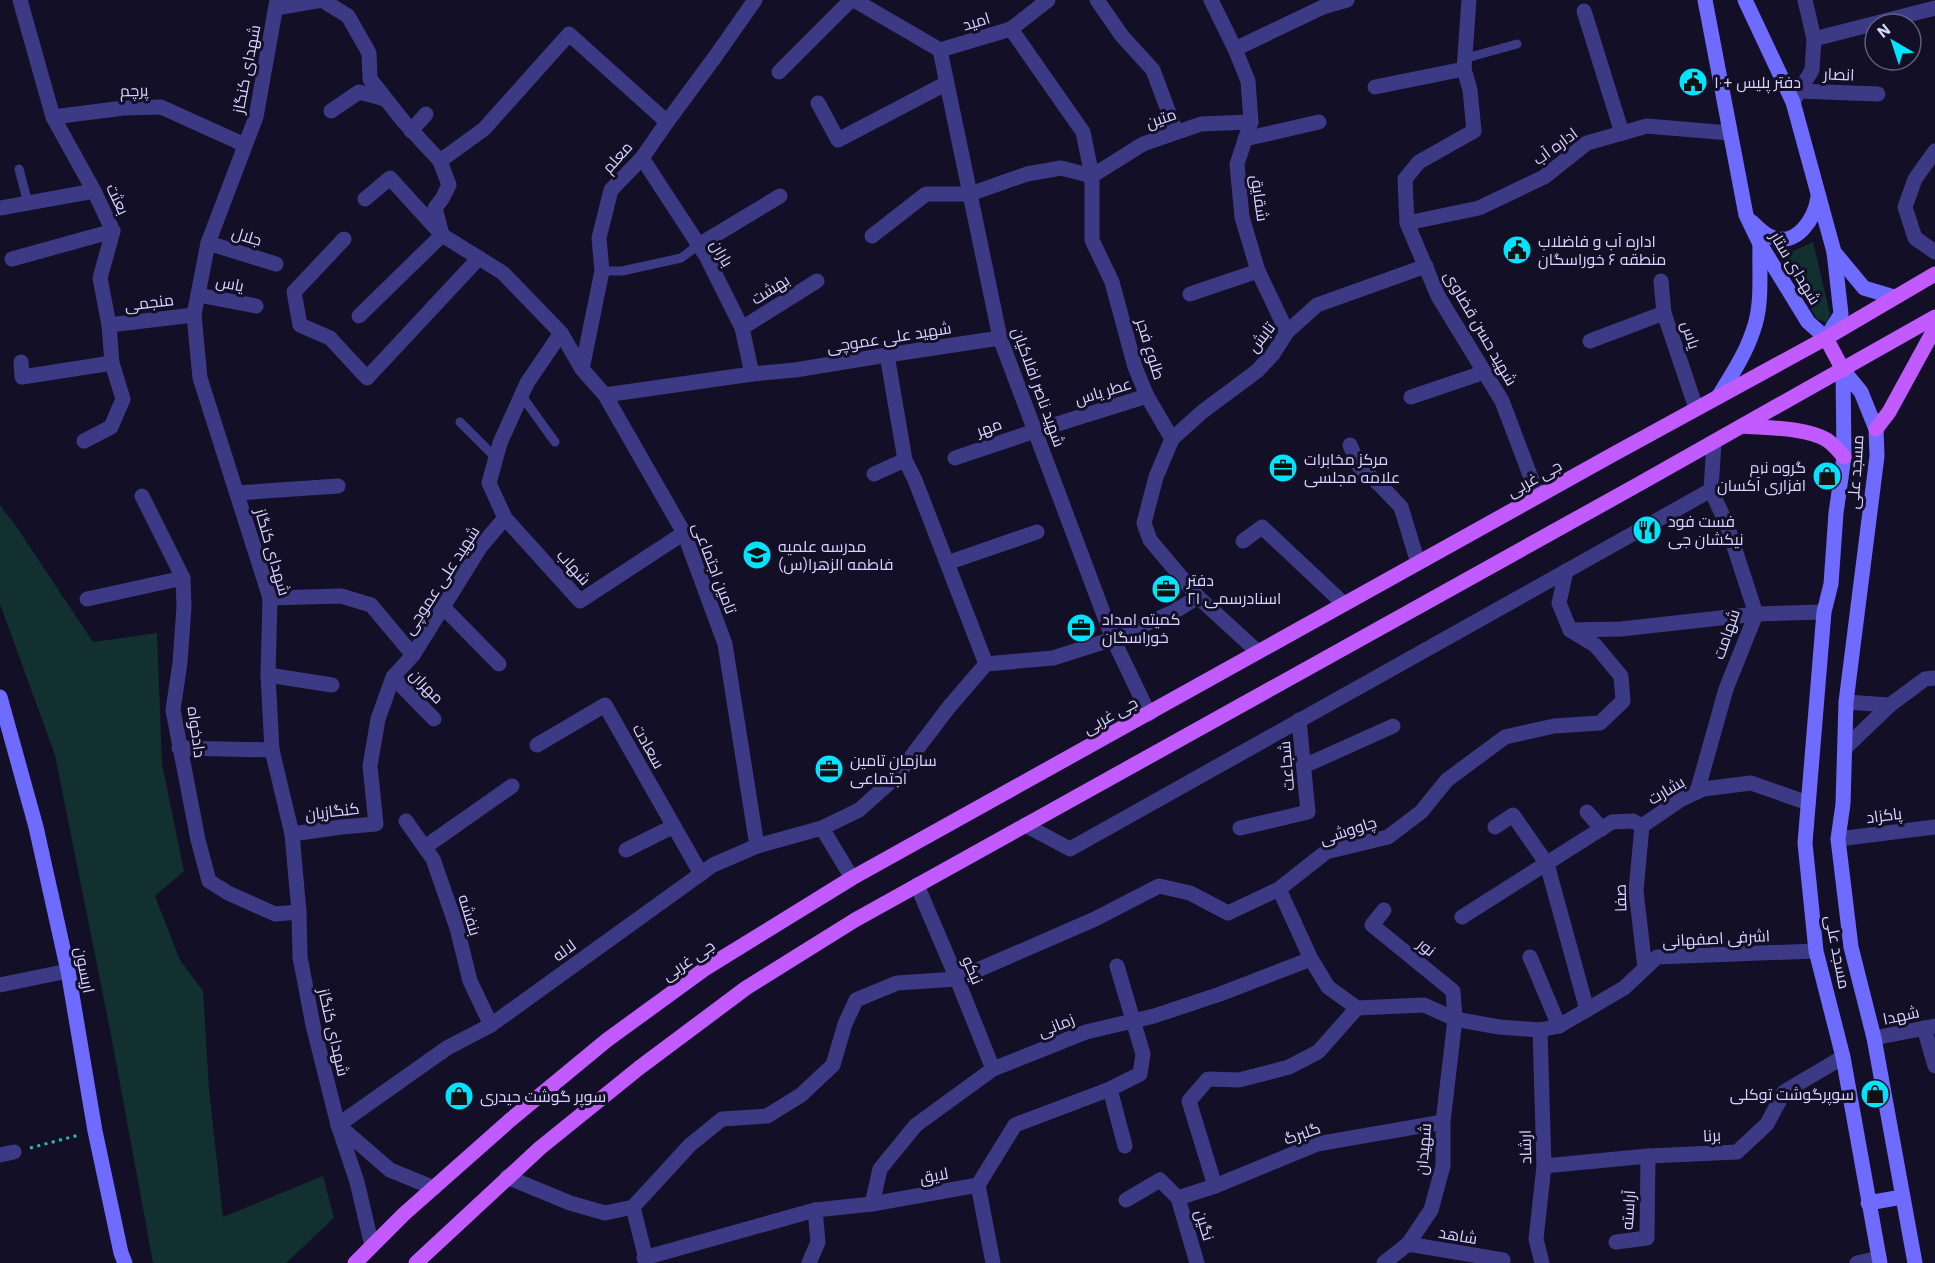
<svg xmlns="http://www.w3.org/2000/svg" width="1935" height="1263" viewBox="0 0 1935 1263" font-family="'IBM Plex Sans',Cairo,sans-serif">
<style>
.green{fill:#12302f}
.lines{fill:none;stroke-linecap:round;stroke-linejoin:round}
.path{stroke:#2fb8b0;stroke-width:3;stroke-dasharray:3 4.5;stroke-linecap:butt}
.service{stroke:#3d3a85;stroke-width:9}
.minor{stroke:#3d3a85;stroke-width:15}
.tertiary{stroke:#3d3a85;stroke-width:15}
.secondary{stroke:#6f6bff;stroke-width:15}
.primary{stroke:#c25bff;stroke-width:15}
.labels{text-anchor:middle;stroke-width:6;stroke-linejoin:round;paint-order:stroke}
.street-label{font-size:16px;fill:#d9d4ff;stroke:#130f26}
.poi-label{font-size:16px;fill:#d9d4ff;stroke:#130f26;text-anchor:start}
</style>
<rect width="100%" height="100%" fill="#130f26"/>
<g class="green">
<path d="M1813,242L1830,314L1827,323L1816,318L1782,256Z"/>
<path d="M0,505L16,526L93,642L157,633L162,764L184,871L155,896L180,960L203,991L209,1089L223,1217L323,1176L334,1218L286,1263H153L112,1040L55,755L0,604Z"/>
</g>
<g class="lines">
<path class="path" d="M30,1148L79,1135"/>
<g class="service">
<path d="M1463,59L1517,44"/>
<path d="M19,169L28,203"/>
<path d="M602,271H622L681,258L697,246"/>
<path d="M521,395L555,442"/>
<path d="M460,422L496,458"/>
</g>
<g class="minor">
<path d="M20,0L53,117L94,191L113,231L100,278L109,325L112,363L123,399L111,427L84,441"/>
<path d="M854,0L940,50L1000,338L1113,639L1149,714"/>
<path d="M1097,0L1122,36L1153,70L1176,132"/>
<path d="M1211,0L1235,49L1248,81L1251,122L1237,164L1242,217L1258,271L1287,332"/>
<path d="M1469,0L1464,69L1470,90L1474,131L1419,162L1405,179L1407,223L1438,296L1502,401L1538,496"/>
<path d="M276,8L322,0L348,16L369,53L370,79L404,122L440,161L449,185L442,199L435,208L442,235L503,273L561,333L582,369L605,395L684,533L725,644L757,846"/>
<path d="M1584,11L1622,133"/>
<path d="M1011,29L1083,132L1092,176V240L1112,282L1135,367L1147,396L1172,439L1156,477L1144,523L1150,540L1198,597L1258,652"/>
<path d="M1814,39L1935,8"/>
<path d="M1235,49L1323,7L1347,0"/>
<path d="M940,50L1011,29L1048,0"/>
<path d="M779,72L851,0"/>
<path d="M1375,87L1464,69"/>
<path d="M1799,91L1878,94"/>
<path d="M1793,102L1812,70L1814,39L1805,0"/>
<path d="M818,103L838,140L947,83"/>
<path d="M331,111L359,92L385,99"/>
<path d="M53,117L124,108L161,107L245,145"/>
<path d="M411,131L426,114"/>
<path d="M1245,139L1319,122"/>
<path d="M1935,151L1915,179L1905,207L1915,238L1935,252"/>
<path d="M642,158L706,256L742,328L752,374"/>
<path d="M440,161L484,129L569,34L667,122"/>
<path d="M0,208L94,191"/>
<path d="M1407,223L1479,208L1544,177L1587,143L1647,126L1729,133"/>
<path d="M872,236L926,194H970L1027,174L1061,168L1092,176L1143,144L1201,124L1251,122"/>
<path d="M344,239L294,292L300,325L330,338L367,378L479,258"/>
<path d="M208,243L276,264"/>
<path d="M697,246L780,196"/>
<path d="M12,259L113,231"/>
<path d="M1661,281L1664,313"/>
<path d="M1190,294L1258,271"/>
<path d="M198,295L256,306"/>
<path d="M359,316L442,235L390,178L365,199"/>
<path d="M109,325L194,315"/>
<path d="M742,328L817,281"/>
<path d="M1590,341L1664,313L1696,408"/>
<path d="M887,355L905,460L915,480L986,664"/>
<path d="M21,362L22,377L112,363"/>
<path d="M582,369L602,271L599,238L611,190L642,158L667,122L715,57L755,0"/>
<path d="M605,395L752,374L795,370L887,355L1000,338"/>
<path d="M1411,397L1485,372"/>
<path d="M1172,439L1202,412L1257,371L1273,354L1287,332L1317,305L1426,266"/>
<path d="M1350,445L1359,466L1381,486L1401,507L1418,563"/>
<path d="M955,458L1035,431L1147,396"/>
<path d="M874,474L905,460"/>
<path d="M237,493L338,486"/>
<path d="M142,496L183,578L184,607L180,663L173,710L198,840L209,881L228,893L275,914L299,912"/>
<path d="M505,518L580,601L684,533"/>
<path d="M1243,541L1262,527L1344,604"/>
<path d="M947,563L1037,532"/>
<path d="M270,598L341,596L371,605L413,655"/>
<path d="M87,599L183,578"/>
<path d="M443,607L499,664"/>
<path d="M1570,630L1621,629L1756,614L1824,612"/>
<path d="M268,675L332,685"/>
<path d="M393,677L434,719"/>
<path d="M1846,702L1890,705"/>
<path d="M537,745L605,705L701,874"/>
<path d="M179,748L272,750"/>
<path d="M1845,748L1890,705L1925,679L1935,678"/>
<path d="M1304,766L1393,726"/>
<path d="M1697,792L1726,689L1756,614L1727,525L1711,490"/>
<path d="M1587,812L1602,829"/>
<path d="M406,821L433,859L457,928L470,981L491,1025"/>
<path d="M1025,825L1070,849L1711,490L1714,442"/>
<path d="M1642,826L1680,800L1703,789L1751,783L1808,803"/>
<path d="M1642,826L1636,891L1645,968"/>
<path d="M1495,827L1513,815L1547,864L1587,1010"/>
<path d="M822,828L852,878"/>
<path d="M1240,828L1308,812L1299,720"/>
<path d="M292,834L341,827L376,824L370,766L378,719L393,677L413,655L481,546L505,518L489,483L500,443L527,383L561,333"/>
<path d="M1838,839L1935,827"/>
<path d="M425,847L512,786"/>
<path d="M626,850L674,826"/>
<path d="M917,885L957,979L993,1069"/>
<path d="M1279,889L1311,959L1328,987L1357,1008L1424,1005L1455,1019L1499,1027L1540,1030L1559,1026L1624,988L1657,957L1816,951"/>
<path d="M1384,910L1372,925L1453,991L1455,1019L1443,1122V1166L1431,1210L1408,1244L1384,1263"/>
<path d="M1462,917L1612,822L1633,821L1642,826"/>
<path d="M1530,957L1559,1026"/>
<path d="M0,985L68,971"/>
<path d="M1924,1028L1935,1066"/>
<path d="M1540,1030L1544,1166L1536,1239L1542,1263"/>
<path d="M1110,1089L1125,1146"/>
<path d="M338,1125L447,1048L491,1025L713,865L757,846L822,828L859,810L895,778L949,707L986,664L1053,658L1113,639L1175,611L1198,597"/>
<path d="M0,1155L14,1152"/>
<path d="M1544,1166L1648,1156L1737,1152L1767,1124L1784,1092L1843,1057"/>
<path d="M507,1177L570,1203L605,1213L633,1207L690,1145L722,1119L767,1116L801,1095L833,1065L845,1024L856,1000L897,983L957,979L1095,919L1159,886L1190,893L1228,913L1279,889L1326,852L1388,837L1421,812L1447,780L1505,737L1554,726L1600,723L1623,701L1621,676L1595,645L1570,630L1559,603L1566,571"/>
<path d="M978,1185L993,1263"/>
<path d="M1215,1186L1189,1101L1208,1079L1239,1080L1289,1067L1318,1052L1357,1008"/>
<path d="M1178,1198L1215,1186L1317,1144L1443,1122"/>
<path d="M1126,1200L1160,1180L1178,1198L1197,1263"/>
<path d="M872,1204L880,1169L916,1125L993,1069L1086,1032L1154,1016L1220,994L1311,959"/>
<path d="M633,1207L647,1263"/>
<path d="M1616,1242L1647,1238L1648,1156"/>
<path d="M1408,1244L1503,1260"/>
<path d="M644,1258L815,1210L872,1204L978,1185L1015,1125L1110,1089L1140,1074L1143,1054L1117,966"/>
<path d="M809,1263L818,1242L815,1210"/>
<path d="M1857,1263L1879,1258"/>
</g>
<g class="tertiary">
<path d="M277,0L256,117L208,243L194,315L200,378L270,598L268,675L272,750L292,834L299,912L300,957L313,1025L338,1125L357,1182L372,1246"/>
<path d="M1874,1038L1935,1026"/>
<path d="M338,1125L390,1170L434,1188"/>
</g>
<g class="secondary">
<path d="M1705,0L1746,215L1760,244L1808,322L1826,338L1841,314L1834,252L1793,102L1745,0"/>
<path d="M1752,222C1757,227 1764,234 1771,237C1797,248 1815,218 1818,197"/>
<path d="M1834,252L1864,288L1894,297"/>
<path d="M1843,370L1861,392L1876,429L1877,456L1846,702L1843,804L1838,839L1851,947L1874,1038L1915,1263"/>
<path d="M1843,370L1844,457L1836,513L1831,584L1824,612L1805,843L1816,951L1843,1057L1880,1263"/>
<path d="M1718,397C1731,376 1745,355 1753,331C1763,305 1759,272 1760,244"/>
<path d="M0,697L36,827L68,971L95,1131L121,1253L125,1263"/>
<path d="M1868,1203L1902,1197"/>
</g>
<g class="primary">
<path d="M1826,338L1843,370"/>
<path d="M1742,426C1766,428 1806,427 1827,440C1833,444 1839,451 1844,457"/>
<path d="M1876,429L1889,412L1935,328"/>
<path d="M355,1263L404,1214L509,1121L607,1040L706,968L852,878L1612,455L1826,338L1935,274"/>
<path d="M416,1263L540,1148L639,1068L746,988L855,920L1639,484L1935,317"/>
</g>
</g>
<defs>
<g id="civic-disc" transform="scale(1.5)"><circle r="9.5" fill="#00e5ff" stroke="#130f26"/><path d="M-.6-6.5H3V-4.5H.6V-3L4-1V1h2V6H-6V1h2V-1L-.6-3ZM-1.2 2.5V6h2.4V2.5Z" fill="#111"/></g>
<g id="office-disc" transform="scale(1.5)"><circle r="9.5" fill="#00e5ff" stroke="#130f26"/><path d="M-6-3h4V-5.5h4V-3h4V5H-6ZM-1-4.5V-3h2v-1.5ZM-6 0V1H6V0Z" fill="#111"/></g>
<g id="shop-disc" transform="scale(1.5)"><circle r="9.5" fill="#00e5ff" stroke="#130f26"/><path d="M-5-2.5h2.3a2.7 3.5 0 0 1 5.4 0H5L5.5 6h-11ZM-1.5-2.5h3a1.5 2.3 0 0 0-3 0Z" fill="#111"/></g>
<g id="restaurant-disc" transform="scale(1.5)"><circle r="9.5" fill="#00e5ff" stroke="#130f26"/><path d="M-5-6h1v4h1v-4h1v4h1v-4h1v5L-1.5 .5V6h-2V.5L-5-1ZM5-6V6H3V1.5H1.5Q1.5-4 5-6Z" fill="#111"/></g>
<g id="school-disc" transform="scale(1.5)"><circle r="9.5" fill="#00e5ff" stroke="#130f26"/><path d="M0-5L7-2L0 1L-7-2ZM-4 1L0 2.5L4 1V4Q0 6-4 4Z" fill="#111"/></g>
</defs>
<g fill-rule="evenodd">
<use href="#civic-disc" x="1693" y="82"/>
<use href="#civic-disc" x="1517" y="250"/>
<use href="#office-disc" x="1283" y="468"/>
<use href="#shop-disc" x="1827" y="476"/>
<use href="#restaurant-disc" x="1647" y="530"/>
<use href="#school-disc" x="757" y="555"/>
<use href="#office-disc" x="1166" y="589"/>
<use href="#office-disc" x="1081" y="628"/>
<use href="#office-disc" x="829" y="769"/>
<use href="#shop-disc" x="1875" y="1094"/>
<use href="#shop-disc" x="459" y="1096"/>
</g>
<g class="labels">
<g class="street-label">
<text transform="translate(976 21) rotate(-17)" y="6">امید</text>
<text transform="translate(246 69) rotate(-79)" y="6">شهدای کنگاز</text>
<text transform="translate(1839 74) rotate(2)" y="6">انصار</text>
<text transform="translate(134 90) rotate(-2)" y="6">پرچم</text>
<text transform="translate(1161 118) rotate(-19)" y="6">متین</text>
<text transform="translate(1555 146) rotate(-36)" y="6">اداره آب</text>
<text transform="translate(617 157) rotate(-48)" y="6">معلم</text>
<text transform="translate(1260 198) rotate(82)" y="6">شقایق</text>
<text transform="translate(118 199) rotate(65)" y="6">بعثت</text>
<text transform="translate(247 236) rotate(17)" y="6">جلال</text>
<text transform="translate(722 253) rotate(59)" y="6">باران</text>
<text transform="translate(1796 268) rotate(59)" y="6">شهدای ستار</text>
<text transform="translate(230 283) rotate(11)" y="6">یاس</text>
<text transform="translate(770 289) rotate(-32)" y="6">بهشت</text>
<text transform="translate(149 302) rotate(-7)" y="6">منجمی</text>
<text transform="translate(1481 328) rotate(60)" y="6">شهید حسن قضاوی</text>
<text transform="translate(1691 335) rotate(72)" y="6">یاس</text>
<text transform="translate(889 337) rotate(-9)" y="6">شهید علی عموچی</text>
<text transform="translate(1261 337) rotate(-52)" y="6">تابش</text>
<text transform="translate(1151 349) rotate(73)" y="6">طلوع فجر</text>
<text transform="translate(1039 387) rotate(70)" y="6">شهید ناصر افلاکیان</text>
<text transform="translate(1103 391) rotate(-17)" y="6">عطر یاس</text>
<text transform="translate(989 427) rotate(-19)" y="6">مهر</text>
<text transform="translate(1855 472) rotate(-86)" y="6">مسجد علی</text>
<text transform="translate(1534 478) rotate(-29)" y="6">جی غربی</text>
<text transform="translate(273 552) rotate(74)" y="6">شهدای کنگاز</text>
<text transform="translate(574 567) rotate(48)" y="6">شهاب</text>
<text transform="translate(715 568) rotate(69)" y="6">تامین اجتماعی</text>
<text transform="translate(441 580) rotate(-57)" y="6">شهید علی عموچی</text>
<text transform="translate(1726 634) rotate(-71)" y="6">شهامت</text>
<text transform="translate(427 686) rotate(46)" y="6">مهران</text>
<text transform="translate(1110 715) rotate(-29)" y="6">جی غربی</text>
<text transform="translate(197 732) rotate(82)" y="6">دادخواه</text>
<text transform="translate(649 746) rotate(61)" y="6">سعادت</text>
<text transform="translate(1286 766) rotate(-95)" y="6">شجاعت</text>
<text transform="translate(1666 790) rotate(-31)" y="6">بشارت</text>
<text transform="translate(332 811) rotate(-7)" y="6">کنگازیان</text>
<text transform="translate(1884 815) rotate(-7)" y="6">پاکزاد</text>
<text transform="translate(1348 830) rotate(-18)" y="6">چاووشی</text>
<text transform="translate(1620 898) rotate(-92)" y="6">صفا</text>
<text transform="translate(470 915) rotate(73)" y="6">بنفشه</text>
<text transform="translate(1716 938) rotate(-3)" y="6">اشرفی اصفهانی</text>
<text transform="translate(1427 947) rotate(39)" y="6">نور</text>
<text transform="translate(564 950) rotate(-36)" y="6">لاله</text>
<text transform="translate(1838 952) rotate(79)" y="6">مسجد علی</text>
<text transform="translate(688 960) rotate(-34)" y="6">جی غربی</text>
<text transform="translate(85 970) rotate(79)" y="6">اریسون</text>
<text transform="translate(973 970) rotate(67)" y="6">نیکو</text>
<text transform="translate(1901 1015) rotate(-12)" y="6">شهدا</text>
<text transform="translate(1056 1025) rotate(-22)" y="6">زمانی</text>
<text transform="translate(334 1032) rotate(77)" y="6">شهدای کنگاز</text>
<text transform="translate(1302 1133) rotate(-19)" y="6">گلبرگ</text>
<text transform="translate(1712 1135) rotate(-3)" y="6">برنا</text>
<text transform="translate(1525 1147) rotate(-91)" y="6">ارشاد</text>
<text transform="translate(1423 1149) rotate(-85)" y="6">شهیدان</text>
<text transform="translate(934 1175) rotate(-10)" y="6">لایق</text>
<text transform="translate(1628 1210) rotate(-86)" y="6">آراسته</text>
<text transform="translate(1205 1225) rotate(73)" y="6">نگین</text>
<text transform="translate(1458 1235) rotate(10)" y="6">شاهد</text>
</g>
<g class="poi-label">
<text x="1714" y="88">دفتر پلیس +۱۰</text>
<text x="1538" y="247">اداره آب و فاضلاب<tspan x="1538" dy="18">منطقه ۶ خوراسگان</tspan></text>
<text x="1304" y="465">مرکز مخابرات<tspan x="1304" dy="18">علامه مجلسی</tspan></text>
<text x="1806" y="473" text-anchor="end">گروه نرم<tspan x="1806" dy="18">افزاری آکسان</tspan></text>
<text x="1668" y="527">فست فود<tspan x="1668" dy="18">نیکشان جی</tspan></text>
<text x="778" y="552">مدرسه علمیه<tspan x="778" dy="18">فاطمه الزهرا(س)</tspan></text>
<text x="1187" y="586">دفتر<tspan x="1187" dy="18">اسنادرسمی ۲۱</tspan></text>
<text x="1102" y="625">کمیته امداد<tspan x="1102" dy="18">خوراسگان</tspan></text>
<text x="850" y="766">سازمان تامین<tspan x="850" dy="18">اجتماعی</tspan></text>
<text x="1854" y="1100" text-anchor="end">سوپرگوشت توکلی</text>
<text x="480" y="1102">سوپر گوشت حیدری</text>
</g>
</g>
<g transform="translate(1893 42) rotate(321)"><circle r="28" fill="#130f26" stroke="#625e7d" stroke-width="1.5"/>
<path d="M0-4.5L10 22L0 15L-10 22Z" fill="#00e5ff"/>
<text y="-9" font-size="16" font-weight="bold" text-anchor="middle" fill="#d9d4ff">N</text>
</g>
</svg>
